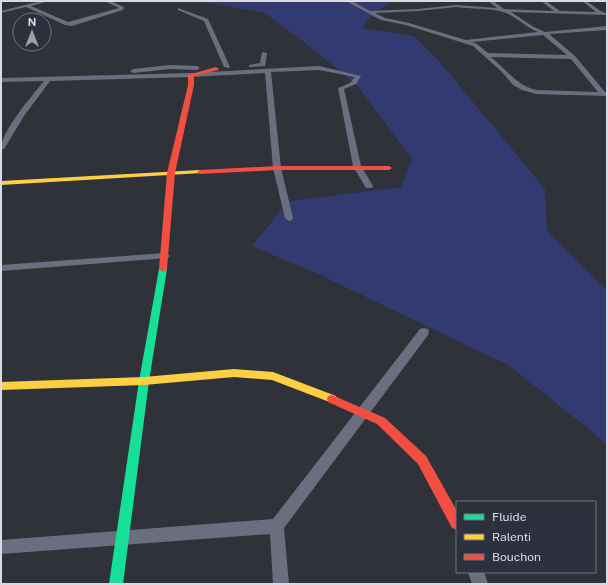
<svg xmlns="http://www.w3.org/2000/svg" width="608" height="585" viewBox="0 0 608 585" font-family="'Public Sans',sans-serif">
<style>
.green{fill:#323a71}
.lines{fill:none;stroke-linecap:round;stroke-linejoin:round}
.street{fill:#6b6e7e;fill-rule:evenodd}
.fast{fill:#16e098;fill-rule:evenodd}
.slow{fill:#ffcf43;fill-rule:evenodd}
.jam{fill:#f24e42;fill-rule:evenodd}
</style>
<rect width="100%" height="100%" fill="#30323a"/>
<path class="green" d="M198,1H395C381,6 369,16 362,28L414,36L439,61L545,189L547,231L607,291V444L510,366L316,273L252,246L289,201L401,187L412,159L356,84L300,39L265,13Z"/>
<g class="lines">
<g class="street">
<path d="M41,1H49L31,6L68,22L119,8L104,1H110L124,7L123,10L72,26L65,25L26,7L1,13V11Z"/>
<path d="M346,1H352L370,11L418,9L456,5L497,8L488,1H493L504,9L554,11L541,1H546L560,11L596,12L582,1C592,1 597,12 607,13V15L511,12L534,27L545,32L607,26V30L549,34L575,56L605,92H607V96L536,94L522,90L513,85L502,72L473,46L406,25L381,20ZM456,7C470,9 490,8 503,12C516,16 525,27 538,32L466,40L409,23L385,18L375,13L418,11ZM543,35L567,55L488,53L477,44L472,42ZM491,57L571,59L598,92L536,90C516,85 507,70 491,57Z"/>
<path d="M178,8L208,19L230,67L229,68L224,67L204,21L178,10Z"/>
<path d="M262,52L267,53L265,66L249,67V65L260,63Z"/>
<path d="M170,65L197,66L200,68L197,70L170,69L133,73L130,71L133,69Z"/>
<path d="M319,66L361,76L356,84L344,89L361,166L373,186L372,188H366L353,166L338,88L350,83L355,77L319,70L271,72L281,168L293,218L292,220L289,221L285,218L273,168L265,73L191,77L50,81L24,116L4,149H1C1,131 32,96 44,81L1,82V78L191,73Z"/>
<path d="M165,253L168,254L170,256L168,258L1,271V265Z"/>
<path d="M424,328L428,329L429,332L428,335L284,528L289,584H273L270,534L1,554V540L273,519L420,329Z"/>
<path d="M468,572H484L488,584H472Z"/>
</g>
<path class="fast" d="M163,266L167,269L149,381L123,584H109L139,381L159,269Z"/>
<g class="slow">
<path d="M200,170L202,171V173L1,185V181Z"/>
<path d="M234,369L273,372L336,396L337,399L336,402L332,403L272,380L234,377L144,385L1,390V382L144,377Z"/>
</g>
<g class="jam">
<path d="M216,67L219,69L218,70L194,76V85L175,173L167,269L163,272L159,269L167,173L188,85V75Z"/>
<path d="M277,166H389L392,168L389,170H277L200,174L197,172L200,170Z"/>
<path d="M332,395L385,418L426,456L457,511V530L452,528L418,464L377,424L328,402L327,399L328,396Z"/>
</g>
</g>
<rect width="608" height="585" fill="none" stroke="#d9dbe4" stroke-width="4"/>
<rect x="456" y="501" width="140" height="72" fill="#2d303d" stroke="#727480"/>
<rect x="464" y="514" width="20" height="6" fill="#16e098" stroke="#727480"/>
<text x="492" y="521" font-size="12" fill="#d9dbe4">Fluide</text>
<rect x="464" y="534" width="20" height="6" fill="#ffcf43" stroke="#727480"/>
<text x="492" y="541" font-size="12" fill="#d9dbe4">Ralenti</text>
<rect x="464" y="554" width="20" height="6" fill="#f24e42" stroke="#727480"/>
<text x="492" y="561" font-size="12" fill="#d9dbe4">Bouchon</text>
<g transform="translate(32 32)"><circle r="19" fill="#2d303d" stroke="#727480"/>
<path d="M0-3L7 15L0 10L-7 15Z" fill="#9ea0a8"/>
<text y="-6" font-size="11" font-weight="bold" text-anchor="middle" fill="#d9dbe4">N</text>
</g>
</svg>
